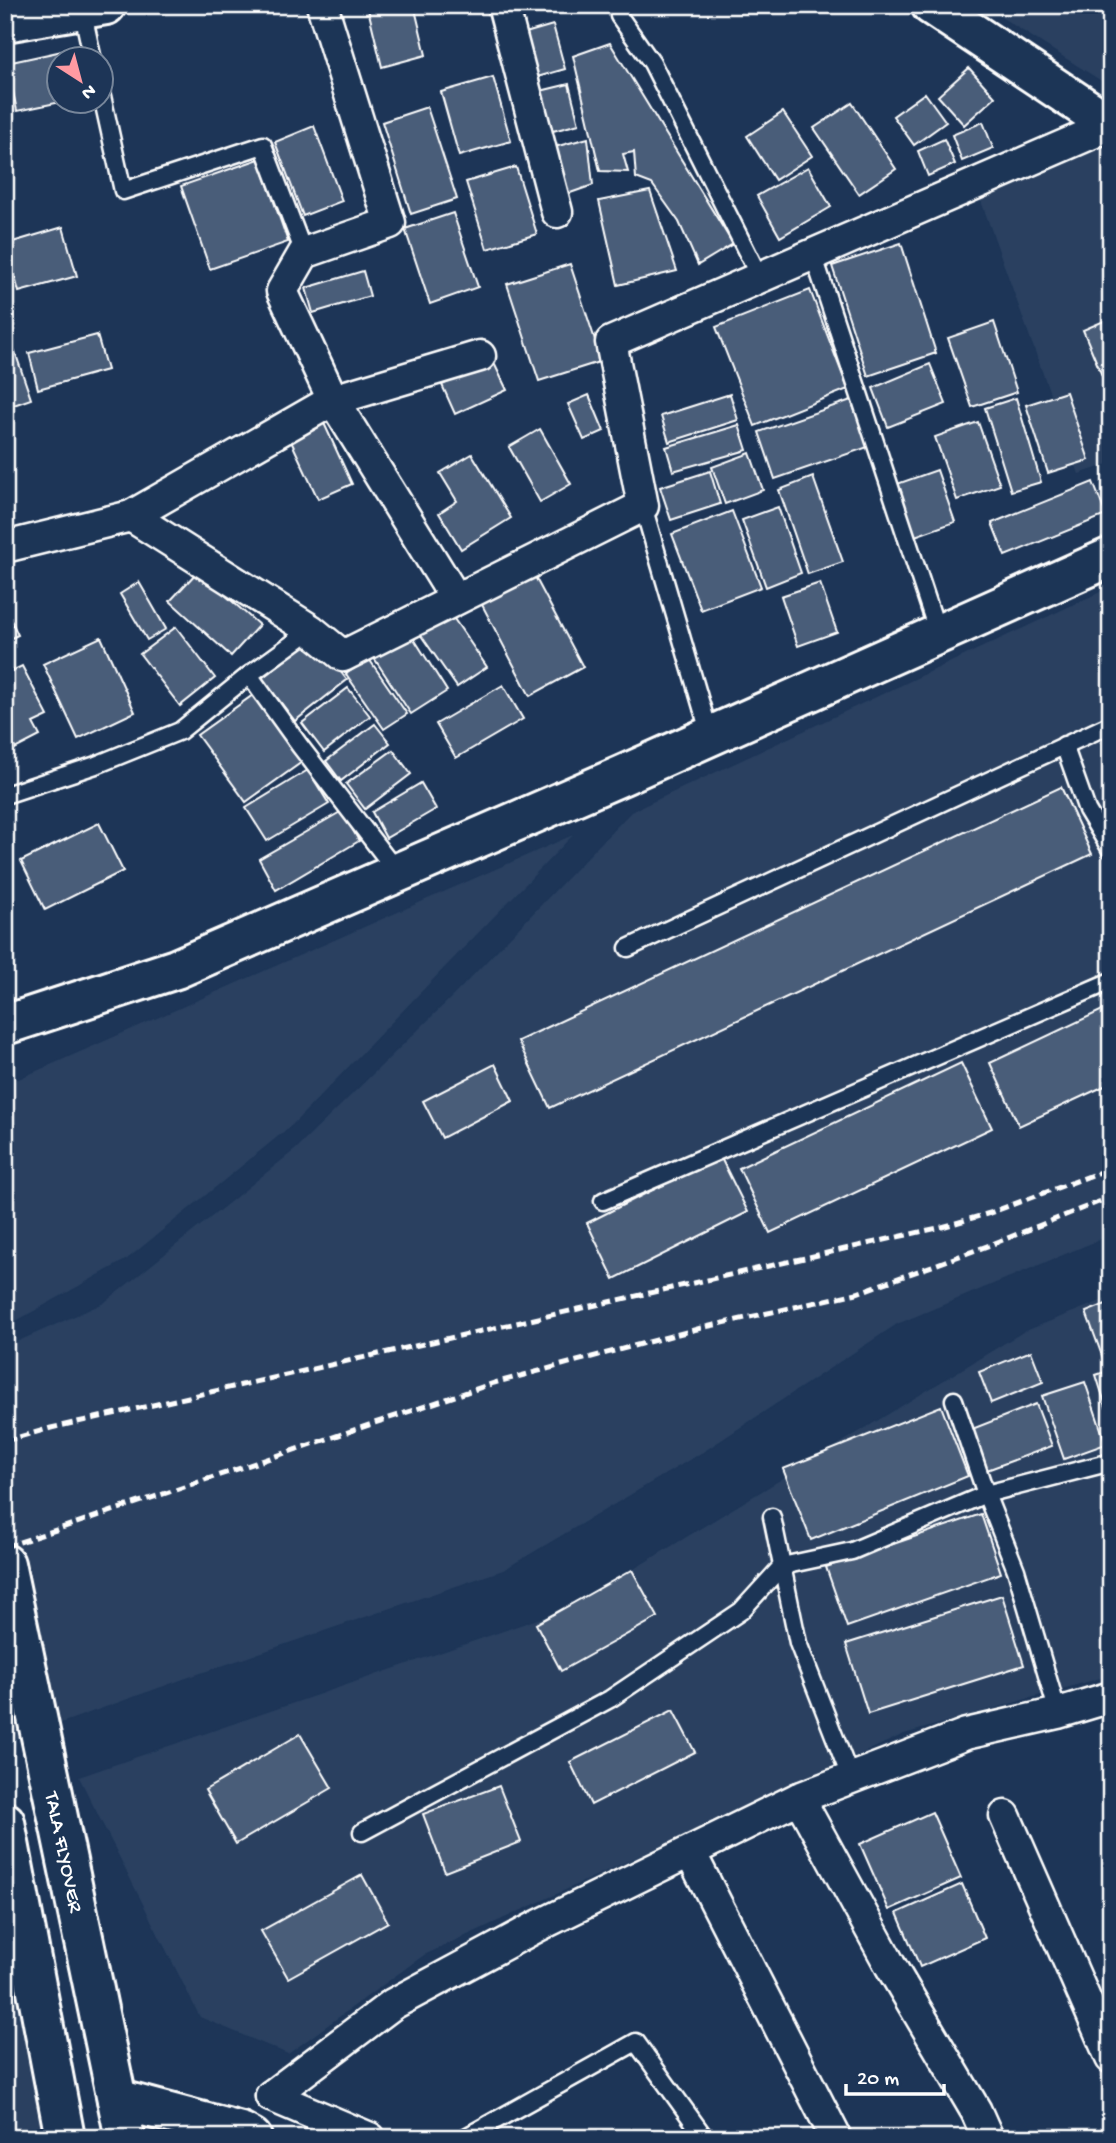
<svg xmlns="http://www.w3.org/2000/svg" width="1116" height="2143" viewBox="0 0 1116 2143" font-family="'Gochi Hand',sans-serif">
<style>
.built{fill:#2a4161}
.building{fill:#4a5d79;stroke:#fff;stroke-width:2}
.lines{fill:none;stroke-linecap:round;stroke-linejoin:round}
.lane-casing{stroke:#fff;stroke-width:21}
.street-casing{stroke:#fff;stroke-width:35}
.secondary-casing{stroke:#fff;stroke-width:44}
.primary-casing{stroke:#fff;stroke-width:44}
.lane{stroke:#1d3557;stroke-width:16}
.street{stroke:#1d3557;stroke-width:30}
.secondary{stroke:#1d3557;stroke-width:38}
.primary{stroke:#1d3557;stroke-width:38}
.rail{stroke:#fff;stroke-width:5;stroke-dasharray:10 5;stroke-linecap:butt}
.labels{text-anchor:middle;stroke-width:6;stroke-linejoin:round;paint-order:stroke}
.street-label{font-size:21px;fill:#fff;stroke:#1d3557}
</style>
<rect width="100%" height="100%" fill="#1d3557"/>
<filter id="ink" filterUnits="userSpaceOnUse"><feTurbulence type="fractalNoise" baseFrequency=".0143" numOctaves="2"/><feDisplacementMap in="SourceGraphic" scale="14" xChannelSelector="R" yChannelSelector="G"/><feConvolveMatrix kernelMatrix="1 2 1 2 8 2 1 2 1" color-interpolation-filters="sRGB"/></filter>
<g filter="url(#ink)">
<g class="built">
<path d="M982,5H1111V87Z"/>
<path d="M1111,123V463L1079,474L980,198Z"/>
<path d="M1111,587V1235L897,1324L706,1450L503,1570L189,1677L5,1743V1347L104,1303L296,1149L454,995L631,812Z"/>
<path d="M573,835L292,1125L127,1259L7,1326L5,1085Z"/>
<path d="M1111,1297V1675L904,1734L424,1955L288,2054L200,2017L79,1777L570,1608L1023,1332Z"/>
<path d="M5,1937L43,2138H5Z"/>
</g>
<g class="building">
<path d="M367,5H414L426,55L382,67Z"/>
<path d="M553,25L565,69L527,80L515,36Z"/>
<path d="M610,43L733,244L698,265L679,222L652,184L636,178L634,152L623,154L628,172L600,171L573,56Z"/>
<path d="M67,50L69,60H60L61,102L17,111L7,63Z"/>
<path d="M969,68L995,97L964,125L938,96Z"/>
<path d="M493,77L511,141L459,156L441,92Z"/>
<path d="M569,84L579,124L538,135L528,94Z"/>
<path d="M925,93L946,122L914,145L893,116Z"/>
<path d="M852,103L896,169L859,194L814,128Z"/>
<path d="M427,107L457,199L411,214L382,122Z"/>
<path d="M783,112L812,156L775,180L747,136Z"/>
<path d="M983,122L993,148L962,161L952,135Z"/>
<path d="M314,126L342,201L303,216L275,142Z"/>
<path d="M588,138L593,185L559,197L543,150Z"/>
<path d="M944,139L955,164L928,176L918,151Z"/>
<path d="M259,159L288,242L210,269L181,186Z"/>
<path d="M516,167L537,234L487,249L466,182Z"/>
<path d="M808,167L831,207L780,237L757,196Z"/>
<path d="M650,191L677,271L618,285L599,201Z"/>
<path d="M453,213L478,287L430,304L405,229Z"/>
<path d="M63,227L77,276L19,292L6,244Z"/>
<path d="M901,243L936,353L868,376L832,266Z"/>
<path d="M570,264L602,361L539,381L507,284Z"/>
<path d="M363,271L370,296L313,313L306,288Z"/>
<path d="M810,290L848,389L755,426L716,327Z"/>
<path d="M1111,318V397L1083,330Z"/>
<path d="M994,322L1017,392L972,407L948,338Z"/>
<path d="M97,335L107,370L38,389L29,353Z"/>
<path d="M11,340L31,399L5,408V342Z"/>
<path d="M493,361L507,390L455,414L442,385Z"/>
<path d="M930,364L946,404L888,427L873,388Z"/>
<path d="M1066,392L1089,460L1048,473L1026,405Z"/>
<path d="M730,394L738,420L669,442L661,416Z"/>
<path d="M589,395L604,431L584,440L568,404Z"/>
<path d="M1016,398L1041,482L1011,491L985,408Z"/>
<path d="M851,400L868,447L775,479L759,432Z"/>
<path d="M323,421L352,484L318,499L289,437Z"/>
<path d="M978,422L1000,485L957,500L935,437Z"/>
<path d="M739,425L747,450L673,471L666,447Z"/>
<path d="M540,429L571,484L540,502L509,447Z"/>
<path d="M750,453L763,490L725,504L712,467Z"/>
<path d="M472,454L511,518L461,549L439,513L457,501L440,473Z"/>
<path d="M937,470L955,522L915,536L897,484Z"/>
<path d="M710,471L720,504L671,520L660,487Z"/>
<path d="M813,477L843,562L808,574L779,490Z"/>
<path d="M1093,482L1106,515L1005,556L992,523Z"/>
<path d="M778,507L801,573L766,587L742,520Z"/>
<path d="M732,511L761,587L701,610L672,534Z"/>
<path d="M198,571L259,625L231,656L170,601Z"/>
<path d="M533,573L583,667L530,696L480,601Z"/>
<path d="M139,582L166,629L147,640L120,594Z"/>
<path d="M820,583L837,632L798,646L781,596Z"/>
<path d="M5,607L18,635L5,641Z"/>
<path d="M450,613L487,667L457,687L420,634Z"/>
<path d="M176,627L215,678L180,706L140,654Z"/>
<path d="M411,634L447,691L411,714L374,658Z"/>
<path d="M101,637L135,712L78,739L43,664Z"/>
<path d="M314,638L347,680L295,721L262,678Z"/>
<path d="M369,659L407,714L384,729L346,674Z"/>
<path d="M5,663L10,672L22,666L48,716L33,723L40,736L15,749L10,739L5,741Z"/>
<path d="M503,685L523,719L456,758L436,724Z"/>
<path d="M348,688L370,716L324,752L302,723Z"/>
<path d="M253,695L302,762L246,802L197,735Z"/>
<path d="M375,724L390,743L341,781L326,761Z"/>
<path d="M393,750L411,774L365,809L346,784Z"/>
<path d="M308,770L329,804L267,841L246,808Z"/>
<path d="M421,783L436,809L386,838L372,812Z"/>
<path d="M1061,787L1092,854L550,1108L518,1041Z"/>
<path d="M342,811L359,841L276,890L259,859Z"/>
<path d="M99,823L123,871L45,910L21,861Z"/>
<path d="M1111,1006V1083L1019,1126L990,1063Z"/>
<path d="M961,1063L992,1128L770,1233L739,1168Z"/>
<path d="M495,1064L513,1101L442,1138L423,1101Z"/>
<path d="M720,1156L748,1212L614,1279L587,1223Z"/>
<path d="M1111,1302V1358L1104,1361L1086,1312Z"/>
<path d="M1031,1351L1043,1382L991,1403L979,1372Z"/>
<path d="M1111,1370V1422L1096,1375Z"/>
<path d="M1085,1382L1106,1444L1064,1459L1042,1396Z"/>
<path d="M1036,1404L1052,1446L987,1470L972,1429Z"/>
<path d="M941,1406L968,1476L811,1540L783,1469Z"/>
<path d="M981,1514L1001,1573L847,1627L826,1567Z"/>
<path d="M632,1570L658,1617L561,1671L536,1624Z"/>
<path d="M1002,1595L1024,1665L868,1714L846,1644Z"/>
<path d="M673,1710L695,1752L591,1805L570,1762Z"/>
<path d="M300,1734L332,1788L236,1844L205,1790Z"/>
<path d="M499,1786L521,1842L445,1872L423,1814Z"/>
<path d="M932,1812L961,1878L889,1910L860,1844Z"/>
<path d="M362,1875L388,1922L288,1978L261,1931Z"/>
<path d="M962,1884L985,1938L920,1967L897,1913Z"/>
</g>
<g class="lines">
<g class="lane-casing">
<g id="lane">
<path d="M82,9L93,60"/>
<path d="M619,16L652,63L759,276"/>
<path d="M102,96L123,191L263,145L304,253"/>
<path d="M813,254L938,633"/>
<path d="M643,506L710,735"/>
<path d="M249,675L300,746L397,872"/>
<path d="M1064,745L1087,810L1111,850"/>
<path d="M5,795L96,765L180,731L249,675L311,630"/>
<path d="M628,948L1111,724"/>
<path d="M603,1201L1111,981"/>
<path d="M954,1400L986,1494L1016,1570L1058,1713"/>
<path d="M772,1517L798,1643L851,1779"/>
<path d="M362,1832L610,1699L741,1611L782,1566L852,1551L986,1494L1111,1462"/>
<path d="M464,2138L636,2042L705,2138"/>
</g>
</g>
<g class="street-casing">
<g id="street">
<path d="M322,5L390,223L304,253L282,291L333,400L456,599"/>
<path d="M503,5L557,212"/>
<path d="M131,516L333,400L480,356"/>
<path d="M5,547L131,516L311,630L343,656L643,506L611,342L1111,125"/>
<path d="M799,1798L890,1965L976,2111L988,2138"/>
<path d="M1005,1816L1111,2058"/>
<path d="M690,1852L836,2138"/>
<path d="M271,2096L393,2004L538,1926L799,1798L966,1734L1058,1713L1111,1697"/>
<path d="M271,2096L370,2138"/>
</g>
</g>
<g class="secondary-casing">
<g id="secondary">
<path d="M931,5L1111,125"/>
<path d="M5,22L106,5"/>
<path d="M5,1025L176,969L623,775L1111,557"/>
<path d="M117,2099L241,2132L252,2138"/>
</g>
</g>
<g class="primary-casing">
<g id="primary">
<path id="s1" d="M5,1564L125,2138"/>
<path d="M5,1822L65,2138"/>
</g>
</g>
<use href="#lane" class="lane"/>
<use href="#street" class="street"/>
<use href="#secondary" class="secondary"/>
<use href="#primary" class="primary"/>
<g class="rail">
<path d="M5,1441L51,1428L942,1227L990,1213L1111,1168"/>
<path d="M5,1547L494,1383L701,1328L857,1293L990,1245L1111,1197"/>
</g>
</g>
</g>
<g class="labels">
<g class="street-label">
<text dy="7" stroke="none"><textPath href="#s1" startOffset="294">TALA FLYOVER</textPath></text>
</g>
</g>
<rect width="1116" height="2143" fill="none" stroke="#1d3557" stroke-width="28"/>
<rect x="14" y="14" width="1088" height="2115" fill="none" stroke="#fff" stroke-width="2.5" filter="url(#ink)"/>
<g transform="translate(80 80) rotate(144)"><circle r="33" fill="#1d3557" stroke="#77869a" stroke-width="2"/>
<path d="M0-5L12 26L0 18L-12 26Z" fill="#ff9aa2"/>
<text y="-10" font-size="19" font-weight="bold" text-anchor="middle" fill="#ffffff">N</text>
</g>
<path d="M846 2084v10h98v-10" fill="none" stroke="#ffffff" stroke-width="3.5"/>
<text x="857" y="2084" font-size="21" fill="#ffffff" stroke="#1d3557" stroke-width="5" paint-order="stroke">20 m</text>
</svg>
